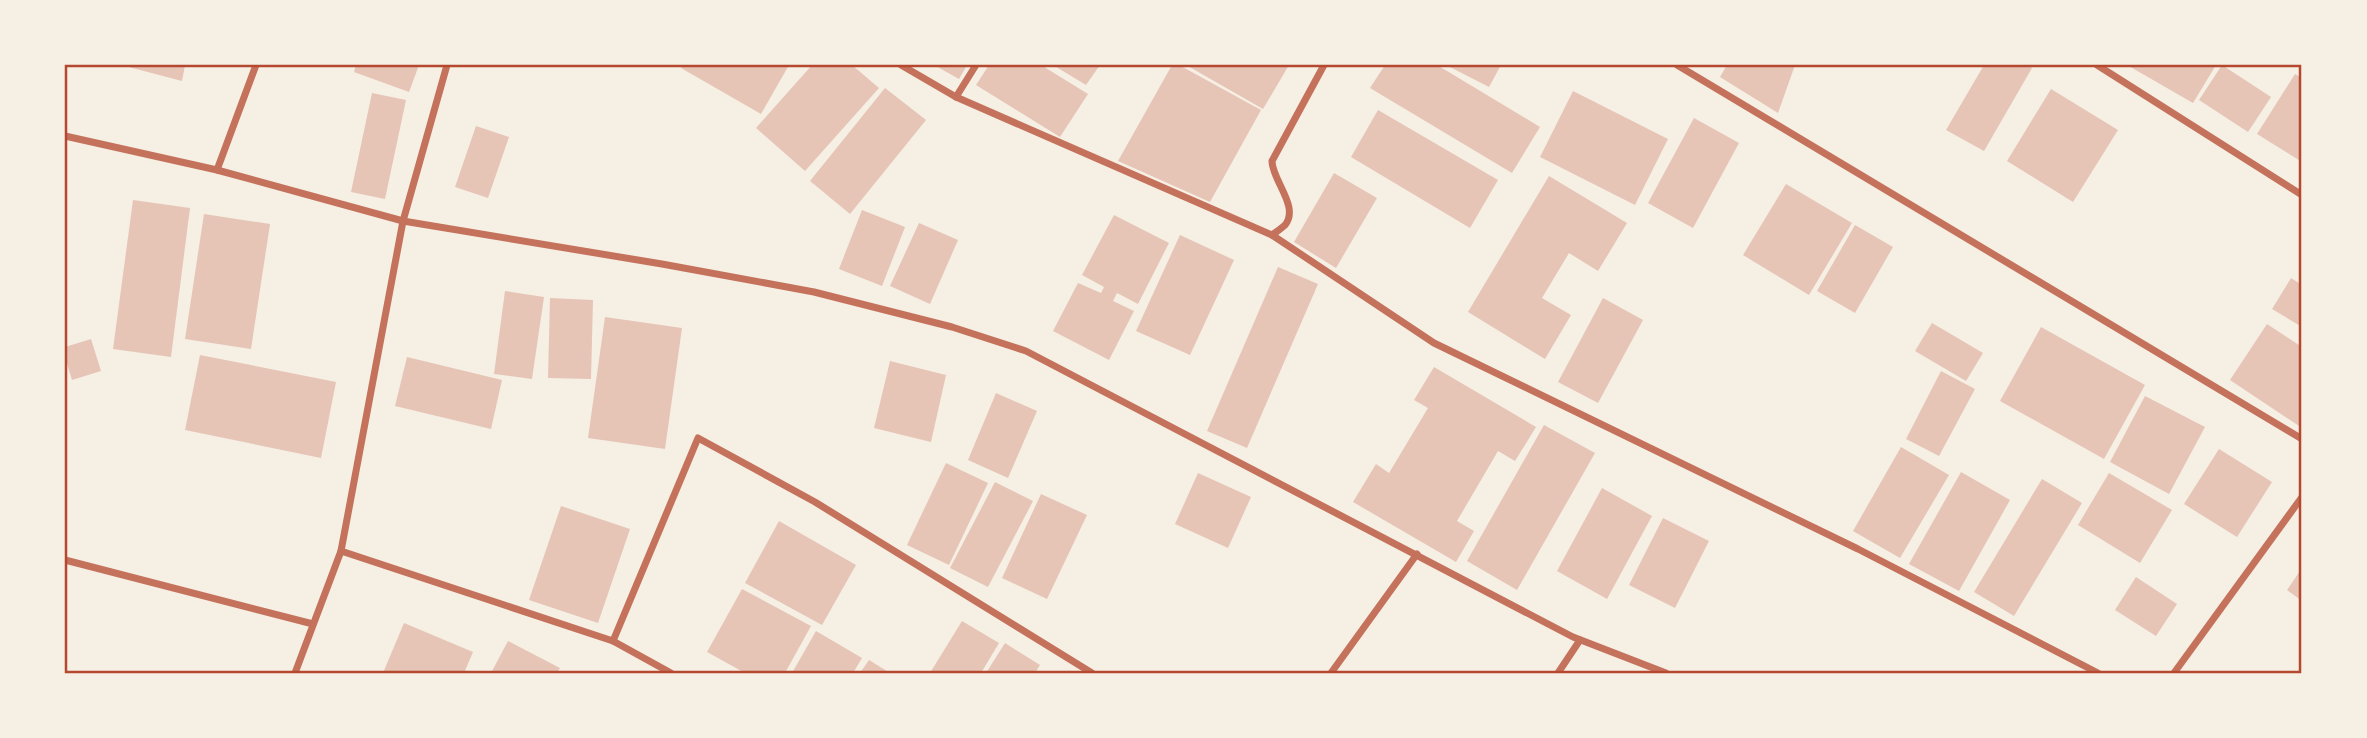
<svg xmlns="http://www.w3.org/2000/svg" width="2367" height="738" viewBox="0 0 2367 738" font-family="Roboto,sans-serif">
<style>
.building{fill:#e6c5b7}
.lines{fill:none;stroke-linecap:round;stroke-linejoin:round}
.minor{stroke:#c5725c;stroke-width:7}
.neatline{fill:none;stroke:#b5482f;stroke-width:2.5}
</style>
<rect width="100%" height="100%" fill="#f6efe4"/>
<g class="building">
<path d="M121,65H185L182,81Z"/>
<path d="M356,65H419L409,92L354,72Z"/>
<path d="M682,65H789L761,114L681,68Z"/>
<path d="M812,65H852L879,88L805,171L756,128Z"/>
<path d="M934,65H967L959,79Z"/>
<path d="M989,65H1041L1088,94L1060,137L976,85Z"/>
<path d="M1053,65H1100L1086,85Z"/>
<path d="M1172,65H1179L1261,110L1210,202L1118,161Z"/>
<path d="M1186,65H1289L1263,109Z"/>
<path d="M1385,65H1437L1540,127L1512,173L1370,88Z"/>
<path d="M1446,65H1501L1489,87Z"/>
<path d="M1727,65H1795L1778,113L1720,77Z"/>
<path d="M1984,65H2027L2032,68L1984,151L1946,130Z"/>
<path d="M2127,65H2216L2193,103Z"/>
<path d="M2222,65L2271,97L2248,132L2199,100Z"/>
<path d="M2295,74L2302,78V162L2257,134Z"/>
<path d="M885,88L926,120L850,214L810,181Z"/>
<path d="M2051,89L2118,130L2073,202L2007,161Z"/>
<path d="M1573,91L1668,139L1635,205L1540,157Z"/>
<path d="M372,93L406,100L385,199L351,192Z"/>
<path d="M1378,110L1498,180L1470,228L1351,157Z"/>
<path d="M1694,118L1739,143L1693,228L1648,203Z"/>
<path d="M476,126L509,137L488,198L455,187Z"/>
<path d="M1334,173L1377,198L1336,268L1294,242Z"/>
<path d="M1549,176L1627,223L1598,271L1569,253L1542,298L1571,315L1545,359L1468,312Z"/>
<path d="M1786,184L1852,223L1809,295L1743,255Z"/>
<path d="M133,200L190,208L171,357L113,349Z"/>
<path d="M862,210L905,227L882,286L839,269Z"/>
<path d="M204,214L270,224L251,349L185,339Z"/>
<path d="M1114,215L1169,243L1138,304L1117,293L1113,301L1134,311L1109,360L1053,331L1078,283L1101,293L1104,287L1082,275Z"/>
<path d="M919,223L958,240L930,304L890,286Z"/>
<path d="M1855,225L1893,247L1855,313L1817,291Z"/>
<path d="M1180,235L1234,260L1190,355L1136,331Z"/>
<path d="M1278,267L1318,284L1247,448L1207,431Z"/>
<path d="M2291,278L2302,285V327L2272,309Z"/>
<path d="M505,291L544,297L532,379L494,374Z"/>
<path d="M550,298L593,300L591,379L548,378Z"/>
<path d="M1603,298L1643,320L1598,403L1558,382Z"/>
<path d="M605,317L682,328L665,449L588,438Z"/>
<path d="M1932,323L1983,353L1966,381L1915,351Z"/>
<path d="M2267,324L2302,347V428L2230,380Z"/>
<path d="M2041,327L2145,385L2104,459L2000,401Z"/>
<path d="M91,339L101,371L72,380L65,357V347Z"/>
<path d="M200,355L336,382L321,458L185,430Z"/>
<path d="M407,357L502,380L491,429L395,406Z"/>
<path d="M890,361L946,375L931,442L874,428Z"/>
<path d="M1434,367L1536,427L1515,461L1498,451L1457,521L1474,531L1456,562L1353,502L1376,464L1389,473L1428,408L1414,400Z"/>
<path d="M1941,371L1975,389L1939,456L1906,439Z"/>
<path d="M996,393L1037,411L1008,478L968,460Z"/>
<path d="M2145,396L2205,427L2169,494L2110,462Z"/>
<path d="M1544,425L1595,453L1517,590L1467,561Z"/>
<path d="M1901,447L1949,475L1900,558L1853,531Z"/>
<path d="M2219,449L2272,482L2237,537L2184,504Z"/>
<path d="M946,463L988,483L949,565L907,545Z"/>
<path d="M1961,472L2010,500L1959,591L1909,564Z"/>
<path d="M1198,473L1251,497L1228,548L1175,524Z"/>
<path d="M2109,473L2172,510L2140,563L2078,525Z"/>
<path d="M2042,479L2082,503L2014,616L1974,592Z"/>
<path d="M995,482L1033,501L988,587L950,568Z"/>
<path d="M1602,488L1652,516L1607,599L1557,571Z"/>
<path d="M1041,494L1087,515L1047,599L1002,578Z"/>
<path d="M561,506L630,529L598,623L529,600Z"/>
<path d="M1663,518L1709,541L1675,608L1629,585Z"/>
<path d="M779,521L856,565L822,625L745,583Z"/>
<path d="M2302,568V601L2287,590Z"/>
<path d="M2136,577L2177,604L2156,636L2115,610Z"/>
<path d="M742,589L811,626L785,673H745L707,652Z"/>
<path d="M962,621L999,643L981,673H930Z"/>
<path d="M404,623L473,652L464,673H383Z"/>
<path d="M816,631L862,658L853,673H792Z"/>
<path d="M508,641L560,668L557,673H491Z"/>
<path d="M1005,643L1040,665L1035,673H986Z"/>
<path d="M869,660L890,673H860Z"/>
</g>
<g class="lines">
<g class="minor">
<path d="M901,65L956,97L1272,235L1434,343L1858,549L2098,673"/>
<path d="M1677,65L2302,439"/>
<path d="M2097,65L2302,195"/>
<path d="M956,97L976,65"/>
<path d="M65,136L217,170L403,221L662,264L814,292L952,327L1026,351L1573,637L1666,673"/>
<path d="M217,170L256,65"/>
<path d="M1272,235C1276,232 1282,228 1285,225C1300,207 1272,180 1272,161L1324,65"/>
<path d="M341,551L613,641L671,673"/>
<path d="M65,560L313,624"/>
<path d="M613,641L698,438L815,502L1092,673"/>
<path d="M295,673L341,551L403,221L447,65"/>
<path d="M1331,673L1417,554"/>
<path d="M1558,673L1580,640"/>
<path d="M2174,673L2302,497"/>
</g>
</g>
<rect width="2367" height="738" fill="none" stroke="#f6efe4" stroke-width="133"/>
<rect x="66" y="66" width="2234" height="606" class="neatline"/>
</svg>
